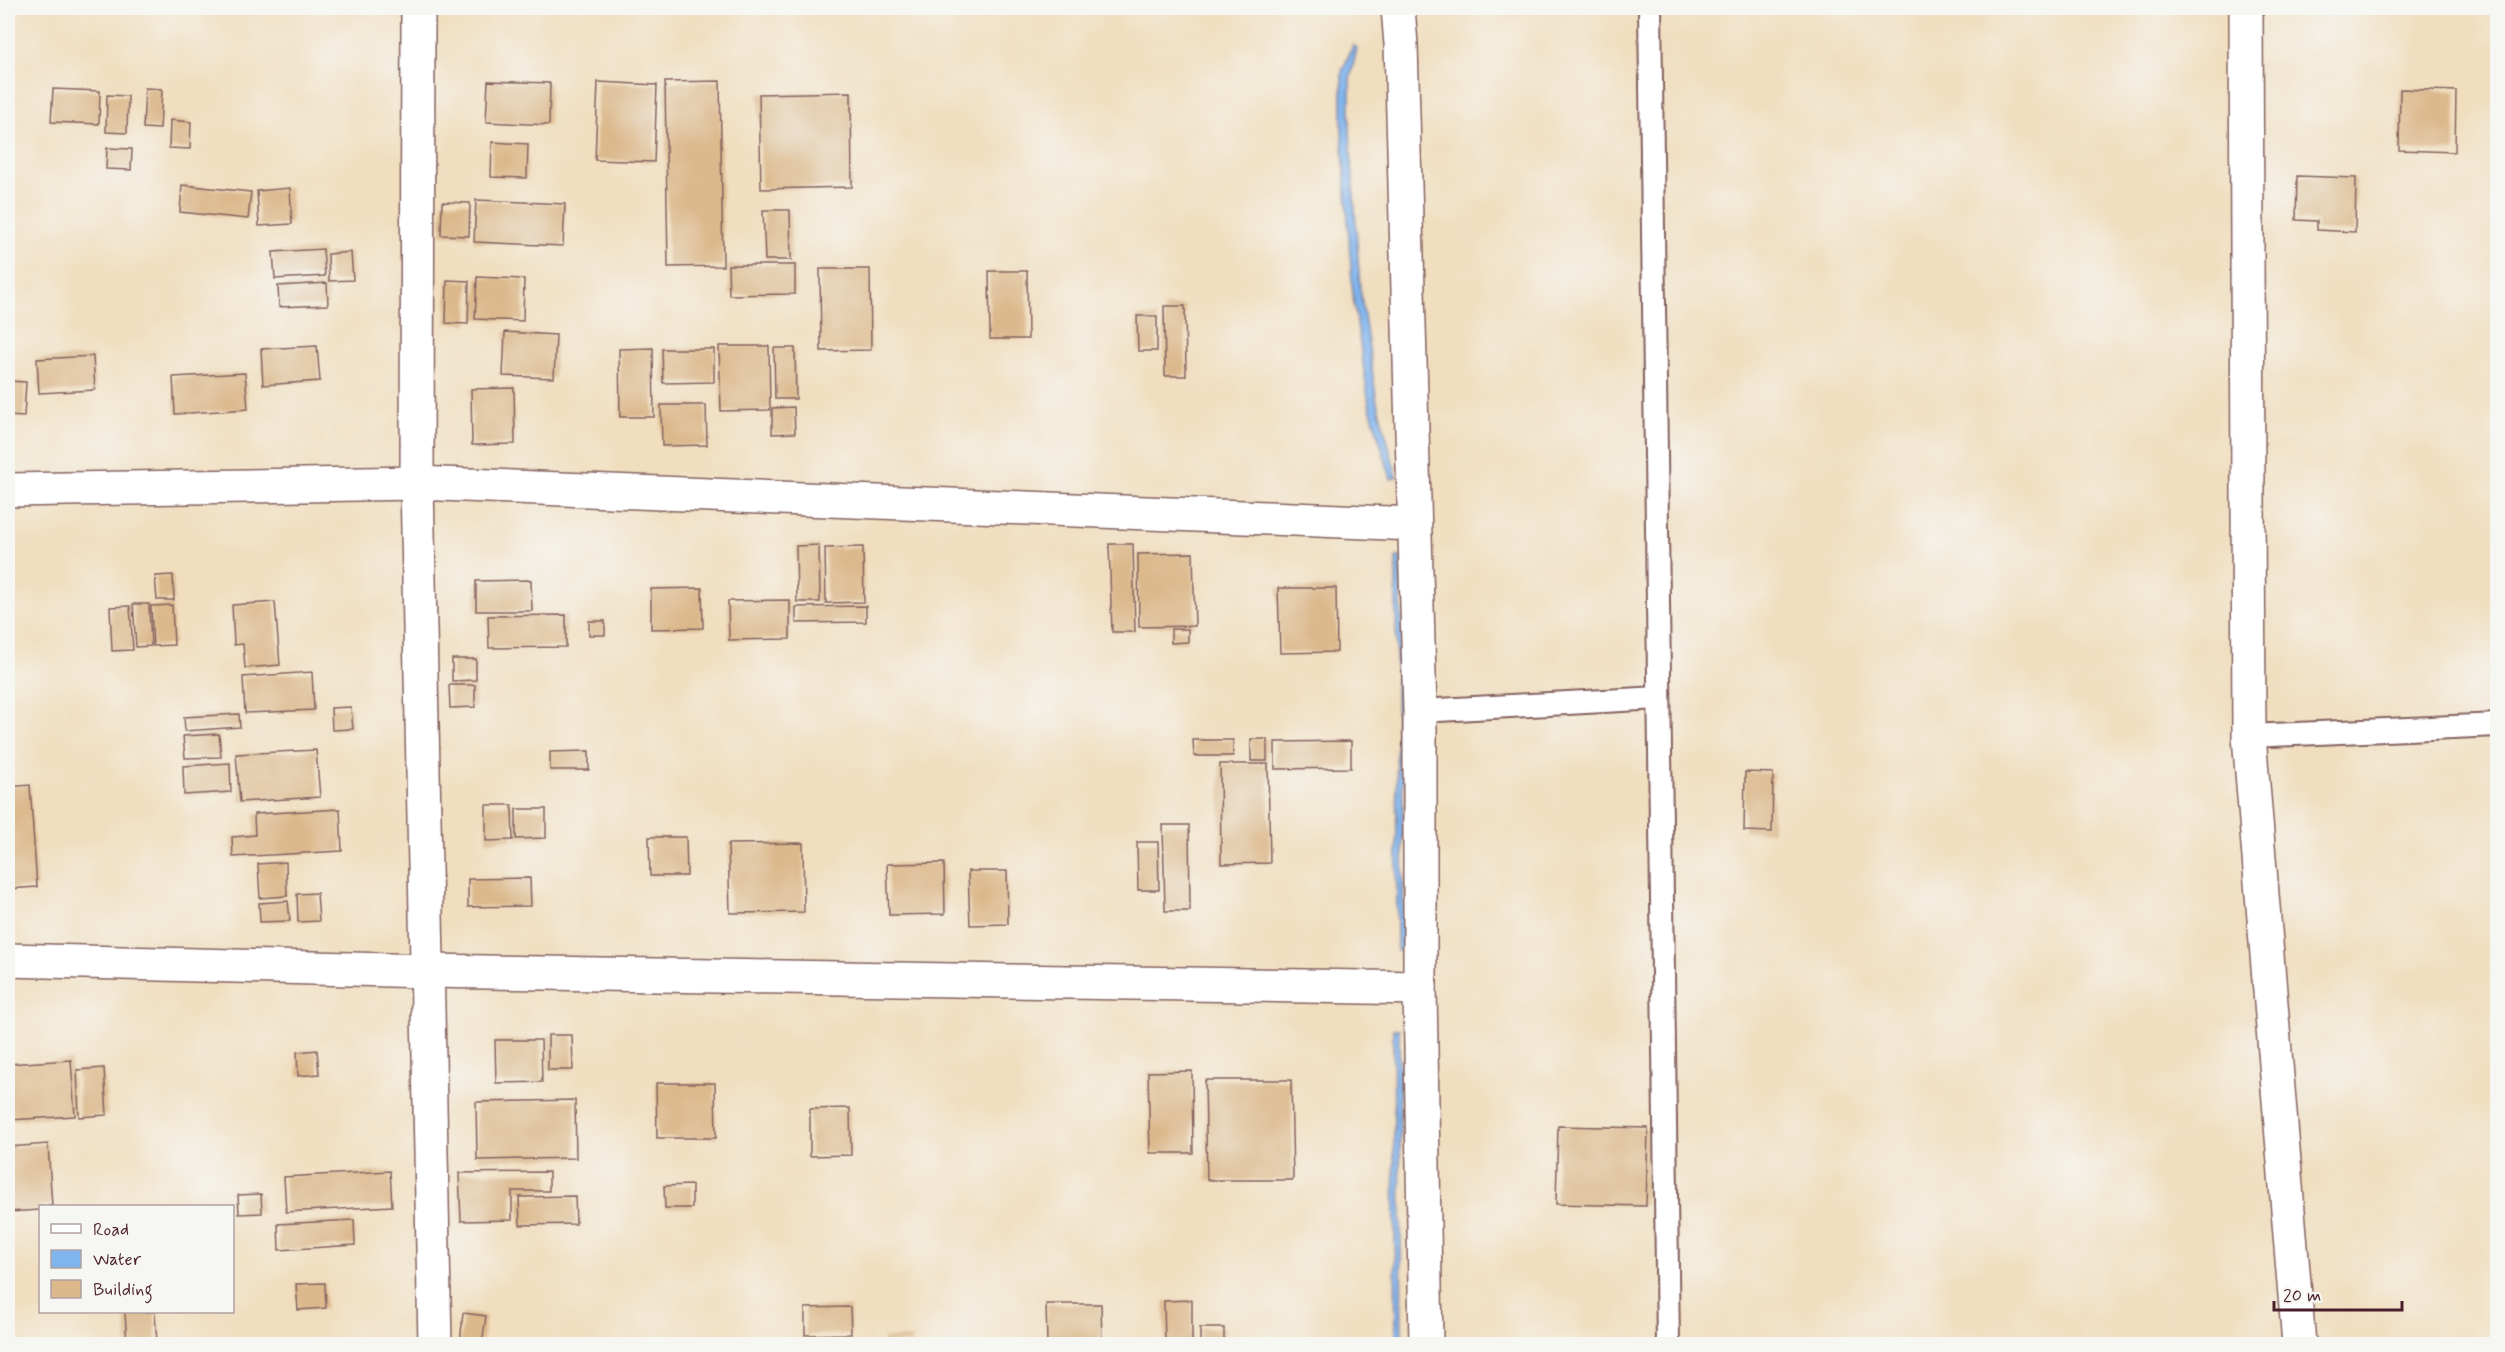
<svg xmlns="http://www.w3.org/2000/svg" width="2505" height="1352" viewBox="0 0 2505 1352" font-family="Mynerve,sans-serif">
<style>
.water{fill:#7fb4ed;stroke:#646a8c;stroke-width:1.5}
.building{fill:#dcb98d}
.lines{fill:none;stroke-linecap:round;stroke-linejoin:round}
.lane-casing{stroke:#84625f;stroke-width:26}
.street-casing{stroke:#84625f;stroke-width:36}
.lane{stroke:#fff;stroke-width:22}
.street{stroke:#fff;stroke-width:33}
</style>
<rect width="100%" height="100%" fill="#f6f6f2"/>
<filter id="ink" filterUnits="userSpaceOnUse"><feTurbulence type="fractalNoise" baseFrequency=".0167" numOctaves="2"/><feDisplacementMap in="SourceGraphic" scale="12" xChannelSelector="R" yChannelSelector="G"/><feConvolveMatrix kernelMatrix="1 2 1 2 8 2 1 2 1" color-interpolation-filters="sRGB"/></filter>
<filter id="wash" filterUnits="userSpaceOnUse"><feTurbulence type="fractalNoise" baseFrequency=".008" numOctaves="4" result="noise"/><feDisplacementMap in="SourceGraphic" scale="24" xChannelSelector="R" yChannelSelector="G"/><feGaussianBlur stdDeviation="1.35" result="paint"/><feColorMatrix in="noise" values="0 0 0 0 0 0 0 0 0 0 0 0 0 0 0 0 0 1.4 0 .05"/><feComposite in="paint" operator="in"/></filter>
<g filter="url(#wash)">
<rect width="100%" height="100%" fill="#f0debf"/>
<g class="water">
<path d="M1353,45L1357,48L1350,79V132L1360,289L1377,402L1397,477L1391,479L1369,404L1353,297L1342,132V72Z"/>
<path d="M1396,557H1401L1404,951H1397Z"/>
<path d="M1393,1029H1399L1402,1344H1396Z"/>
</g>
<g id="blocks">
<g class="building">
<path d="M488,81L550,83L549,125L486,122Z"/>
<path d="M720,81L723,266L668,267L665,82Z"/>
<path d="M598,82L657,85L654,162L595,160Z"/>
<path d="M145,88L162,89L160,129L143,128Z"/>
<path d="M53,89L100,91L99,124L51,122Z"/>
<path d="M2400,89L2456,91L2455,152L2399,150Z"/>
<path d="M851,92L852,187L761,189L759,94Z"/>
<path d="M107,95L128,96L127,133L106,132Z"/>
<path d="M170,120L191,122L190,149L169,148Z"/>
<path d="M492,142L528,144L527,178L491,177Z"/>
<path d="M107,148L132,149L131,170L106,169Z"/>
<path d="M2297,176L2356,178L2355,232L2317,230V221L2296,220Z"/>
<path d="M182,185L251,192L248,219L180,212Z"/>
<path d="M290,188L292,224L259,226L257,191Z"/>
<path d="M476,200L565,204L563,246L474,242Z"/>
<path d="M442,202L470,203L469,236L441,235Z"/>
<path d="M763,210H790L791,260H765Z"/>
<path d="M323,249L325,276L275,279L273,252Z"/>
<path d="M351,252L353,280L329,281L328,254Z"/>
<path d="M728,265H795V294L729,295Z"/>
<path d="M820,269H870L871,350L821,351Z"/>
<path d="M989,271H1027L1028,339H990Z"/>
<path d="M477,277L524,279L523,321L475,319Z"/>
<path d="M447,280L469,281L468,324L446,323Z"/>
<path d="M327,283L328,305L279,307L278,286Z"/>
<path d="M1164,306H1185L1186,376H1165Z"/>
<path d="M1137,316H1157V351H1138Z"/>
<path d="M505,332L556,335L554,378L503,376Z"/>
<path d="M317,346L320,381L263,385L261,349Z"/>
<path d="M719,346H769L770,410L721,411Z"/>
<path d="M653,348L654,417H620L619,349Z"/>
<path d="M774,348H795L796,399H775Z"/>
<path d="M662,349H714V382L663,383Z"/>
<path d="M93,356L95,390L39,393L37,359Z"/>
<path d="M245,373L248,409L175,414L173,377Z"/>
<path d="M8,381L26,382L24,417L8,416Z"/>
<path d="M514,388L515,444L472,445L471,389Z"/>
<path d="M661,405H706L707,445L662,446Z"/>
<path d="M794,407L795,433L772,434V408Z"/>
<path d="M1109,544H1133L1135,632H1112Z"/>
<path d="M819,545L820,602H797L796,546Z"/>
<path d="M863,547L864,602L826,603L825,548Z"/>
<path d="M1193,553L1195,626L1139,627L1138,554Z"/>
<path d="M173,575L174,600H157L155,576Z"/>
<path d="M531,580L532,611H476V581Z"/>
<path d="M702,588L703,628L651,629V589Z"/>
<path d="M1278,588H1336L1337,652L1280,653Z"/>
<path d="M790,600V639L729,640L728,601Z"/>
<path d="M275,602L280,665L245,668L243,644L234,645L232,605Z"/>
<path d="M133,604H149L151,646L136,647Z"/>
<path d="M172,605L174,645L153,646L151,606Z"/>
<path d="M130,606L133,650L112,651L110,607Z"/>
<path d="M866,606V622L796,623V607Z"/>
<path d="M566,615V647L489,648L488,616Z"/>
<rect x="589" y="621" width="16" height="14"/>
<path d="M1171,629H1188V642L1171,643Z"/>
<path d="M452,659H476V680L452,681Z"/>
<path d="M312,672L314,710L245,713L243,677Z"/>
<path d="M449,685H475V707L450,708Z"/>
<path d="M351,707L353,729L332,730L331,708Z"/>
<path d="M239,714L240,727L185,731L184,717Z"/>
<path d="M219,734L221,757L185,758L183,736Z"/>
<rect x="1251" y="739" width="16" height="22"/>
<path d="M1193,740H1233V756H1194Z"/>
<path d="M1351,741V768L1275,769V742Z"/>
<path d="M316,750L320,797L240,802L236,754Z"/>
<path d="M589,751V770H550V752Z"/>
<path d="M230,763L231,792L184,795L183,766Z"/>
<path d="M1220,764H1268L1270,863L1221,864Z"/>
<path d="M1745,772L1773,773L1772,832L1744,831Z"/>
<path d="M30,785L37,887L8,889V787Z"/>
<path d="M486,805H512L513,840L486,841Z"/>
<path d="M340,809L342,851L233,857L232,837L255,835L254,814Z"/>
<path d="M516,809H546V838L516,839Z"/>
<path d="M1163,825H1189L1190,911H1165Z"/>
<path d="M649,837H686L687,876H650Z"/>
<path d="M1137,842H1158L1159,890H1138Z"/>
<path d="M803,843L804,912L730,913L728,844Z"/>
<path d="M286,862L287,896L260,898L258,864Z"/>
<path d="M944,863L945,914L889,915L887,864Z"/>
<path d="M968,871H1007L1008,924L970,925Z"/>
<path d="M530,878L531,906L468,907V879Z"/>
<path d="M317,893L319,921L298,922L297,894Z"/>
<path d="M288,901L290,921L260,922L259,903Z"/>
<path d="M548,1035H572L573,1070H548Z"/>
<path d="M495,1040H541L542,1082L496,1083Z"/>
<path d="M317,1050L319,1074L298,1076L297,1052Z"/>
<path d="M71,1060L75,1116L9,1120L8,1064Z"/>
<path d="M104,1068L107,1115L79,1117L77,1070Z"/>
<path d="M1192,1071L1193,1153H1150L1148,1072Z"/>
<path d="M1205,1080H1291L1293,1180H1207Z"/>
<path d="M656,1083H715L716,1138H657Z"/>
<path d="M575,1100L576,1158L477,1160L476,1102Z"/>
<path d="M850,1108L851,1155L810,1156V1109Z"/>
<path d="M1558,1126L1648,1128L1646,1206L1556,1204Z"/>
<path d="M48,1144L52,1206H40V1210L8,1212V1147Z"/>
<path d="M390,1171L392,1206L286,1212L284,1177Z"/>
<path d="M549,1172V1191H512V1220L461,1221L459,1173Z"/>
<path d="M692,1185V1208H665L664,1186Z"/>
<path d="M261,1194L262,1213L239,1214L238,1195Z"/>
<path d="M575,1196L576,1224L520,1225L519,1197Z"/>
<path d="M354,1220L355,1245L279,1250L278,1224Z"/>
<path d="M325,1283L326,1308L298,1310L296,1284Z"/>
<path d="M1192,1300V1344H1165L1164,1301Z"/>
<path d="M1046,1304H1101L1102,1344H1047Z"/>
<path d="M850,1307L851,1334L805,1335V1308Z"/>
<path d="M125,1312H155L157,1344H127Z"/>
<path d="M463,1313L486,1316L482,1344H460Z"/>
<rect x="1200" y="1328" width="24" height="16"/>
<rect x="883" y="1338" width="29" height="6"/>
</g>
</g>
</g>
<g filter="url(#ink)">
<use href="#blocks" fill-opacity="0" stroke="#84625f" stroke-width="1.5"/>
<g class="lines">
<g class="lane-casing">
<g id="lane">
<path d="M1650,8L1668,1344"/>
<path d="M1420,711L1659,698"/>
<path d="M2249,736L2498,725"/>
</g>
</g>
<g class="street-casing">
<g id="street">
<path d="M418,8L417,483L435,1344"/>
<path d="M1398,8L1401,44L1420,711V988L1426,1344"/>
<path d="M2246,8L2249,736L2299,1344"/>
<path d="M8,490L417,483L1414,524"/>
<path d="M8,960L427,971L1420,988"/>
</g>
</g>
<use href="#lane" class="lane"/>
<use href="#street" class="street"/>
</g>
</g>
<rect width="2505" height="1352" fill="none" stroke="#f6f6f2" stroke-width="30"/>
<rect x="39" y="1205" width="195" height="108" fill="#f6f6f2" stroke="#b1a0a2" stroke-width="1.5"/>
<rect x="51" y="1224" width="30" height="9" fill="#ffffff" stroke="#b1a0a2" stroke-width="1.5"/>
<text x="93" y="1235" font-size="18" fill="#4a1f2b">Road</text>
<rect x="51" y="1250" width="30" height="18" fill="#7fb4ed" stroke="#b1a0a2" stroke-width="1.5"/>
<text x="93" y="1265" font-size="18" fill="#4a1f2b">Water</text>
<rect x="51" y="1280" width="30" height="18" fill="#dcb98d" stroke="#b1a0a2" stroke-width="1.5"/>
<text x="93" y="1295" font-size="18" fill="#4a1f2b">Building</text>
<path d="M2274 1301v9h128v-9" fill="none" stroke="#4a1f2b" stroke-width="3"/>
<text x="2283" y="1301" font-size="18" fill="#4a1f2b" stroke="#f6f6f2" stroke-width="4.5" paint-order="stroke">20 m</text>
</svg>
